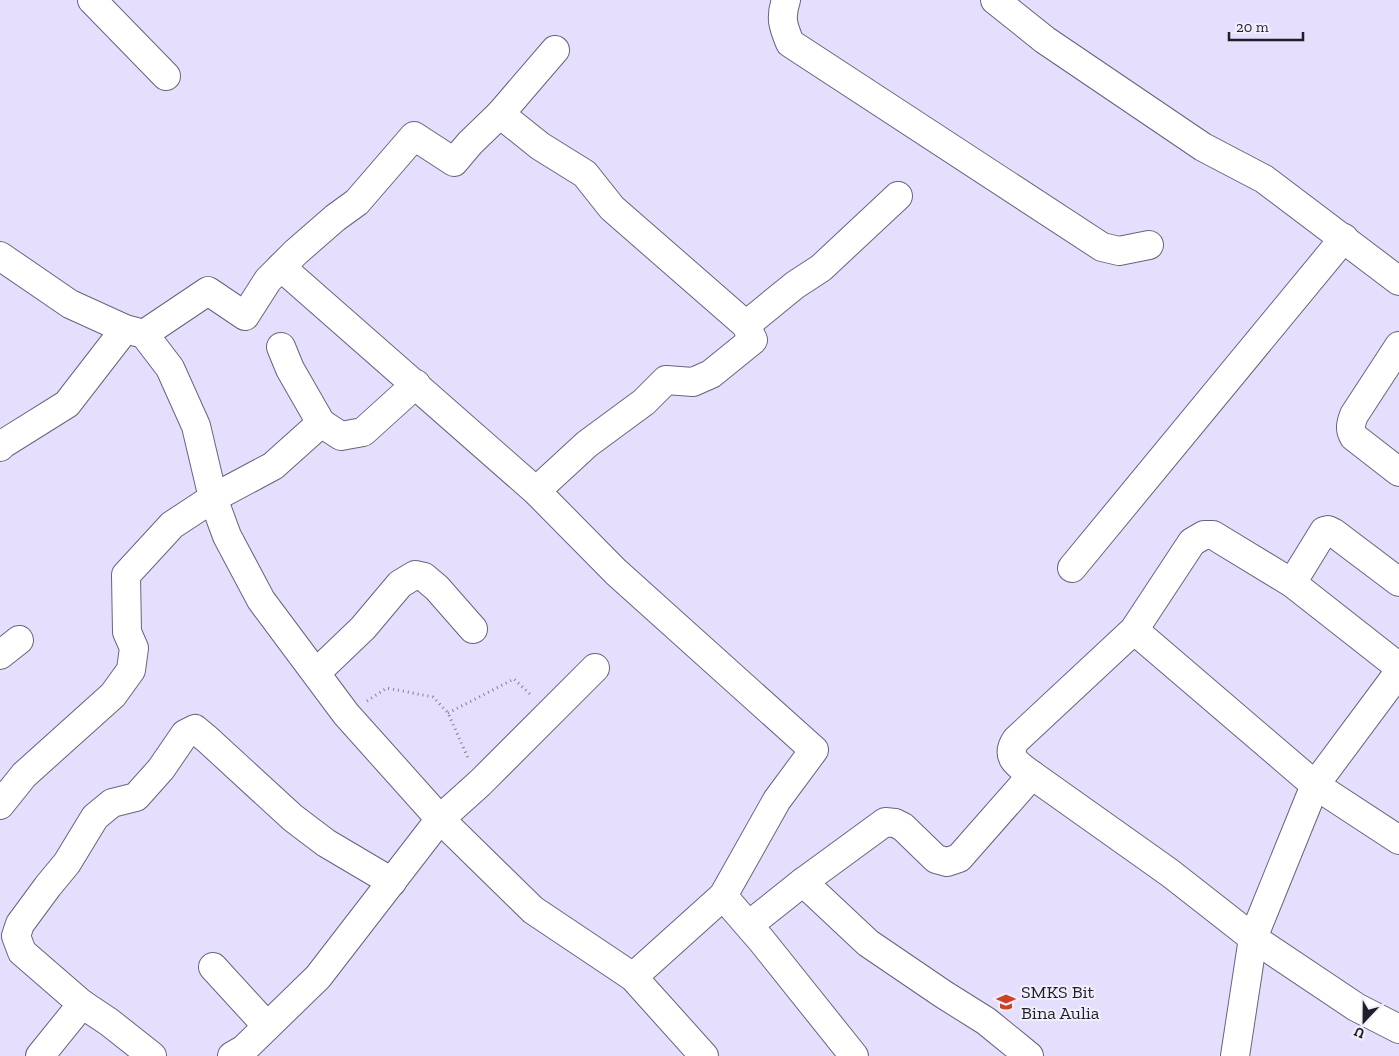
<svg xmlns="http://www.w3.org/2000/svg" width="1399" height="1056" viewBox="0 0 1399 1056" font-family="'Zilla Slab',serif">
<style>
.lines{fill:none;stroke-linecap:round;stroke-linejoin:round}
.street-casing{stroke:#68637d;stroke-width:30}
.path{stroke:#827d92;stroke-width:3;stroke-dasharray:1 4;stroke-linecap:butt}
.street{stroke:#fff;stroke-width:28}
.labels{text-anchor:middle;stroke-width:4;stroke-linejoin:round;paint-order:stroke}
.poi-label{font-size:18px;fill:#201d28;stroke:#f1effb;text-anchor:start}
</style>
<rect width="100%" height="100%" fill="#e5dffd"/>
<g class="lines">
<g class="street-casing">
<g id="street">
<path d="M92,0L166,76"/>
<path d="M786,0C780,18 783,26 790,43L1102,247L1119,251L1149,245"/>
<path d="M995,0L1045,40L1203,147L1264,179L1399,281"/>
<path d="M0,256L70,304L125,329L144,334L170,368L196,426L213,498L227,536L261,600L346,714L440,819L533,910L633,977L704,1056"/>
<path d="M281,267L536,491L587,444L644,402L666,380L693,382L711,374L753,340L746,325L612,208L585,174L540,146L500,114"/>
<path d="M746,325L795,285L821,268L898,196"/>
<path d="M144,334L208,291L245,316L268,280L296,252L335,218L357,202L414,136L454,162L470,143L500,114L555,50"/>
<path d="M1399,346L1354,415C1351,423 1349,429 1354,437L1399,472"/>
<path d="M321,423L341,436L363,432L416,384"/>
<path d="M0,447L3,444L67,404L125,329"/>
<path d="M536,491L616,572L814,750L777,800L723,896L633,977"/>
<path d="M1072,568L1344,238"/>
<path d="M1292,583L1324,531L1328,530L1334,533L1399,582"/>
<path d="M1134,630L1315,785L1399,840"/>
<path d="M0,655L19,640"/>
<path d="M1399,667L1292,583L1213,535H1204L1192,542L1134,630L1016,740C1004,758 1019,765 1032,775L1170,873L1253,938L1356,1007L1399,1029"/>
<path d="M316,673L363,628L400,584L415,575L424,577L437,588L473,629"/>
<path d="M0,805L24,775L113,695L131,670L134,648L127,632L126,575L172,525L213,498L273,466L321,423L290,369L281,347"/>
<path d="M803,882L885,822L895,823L903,827L936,859L947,862L959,858L1032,775"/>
<path d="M723,896L762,941L854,1056"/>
<path d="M749,925L803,882L868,943L943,994L986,1021L1029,1056"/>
<path d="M213,967L267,1026"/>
<path d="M82,1004L22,952L16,936L20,924L48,886L67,863L95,817L112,803L136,797L161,769L185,734L195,729L207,739L293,818L326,843L392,882"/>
<path d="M40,1056L82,1004L109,1022L152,1056"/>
<path d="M232,1056L244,1049L318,977L440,819L480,783L595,668"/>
<path d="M1235,1056L1253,938L1315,785L1399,672"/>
</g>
</g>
<g class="path">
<path d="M367,701L387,688L433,697L448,713L468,758"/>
<path d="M448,713L514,679L532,696"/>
</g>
<use href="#street" class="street"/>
</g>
<defs>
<g id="school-bare" transform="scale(1.5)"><path d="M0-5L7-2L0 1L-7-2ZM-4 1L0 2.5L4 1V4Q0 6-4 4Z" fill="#cd4227" stroke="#f1effb" stroke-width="2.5" paint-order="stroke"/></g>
</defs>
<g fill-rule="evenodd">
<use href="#school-bare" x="1006" y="1002"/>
</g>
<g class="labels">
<g class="poi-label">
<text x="1021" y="998">SMKS Bit<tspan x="1021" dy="21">Bina Aulia</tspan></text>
</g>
</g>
<g transform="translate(1364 1021) rotate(202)" stroke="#f1effb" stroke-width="4" paint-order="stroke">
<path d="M0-4L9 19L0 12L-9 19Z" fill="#201d28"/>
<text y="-8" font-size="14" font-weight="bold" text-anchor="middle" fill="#201d28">U</text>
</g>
<path d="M1229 32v8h74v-8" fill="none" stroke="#201d28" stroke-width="2.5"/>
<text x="1236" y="32" font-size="15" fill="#201d28" stroke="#f1effb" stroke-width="4" paint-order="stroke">20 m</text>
</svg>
